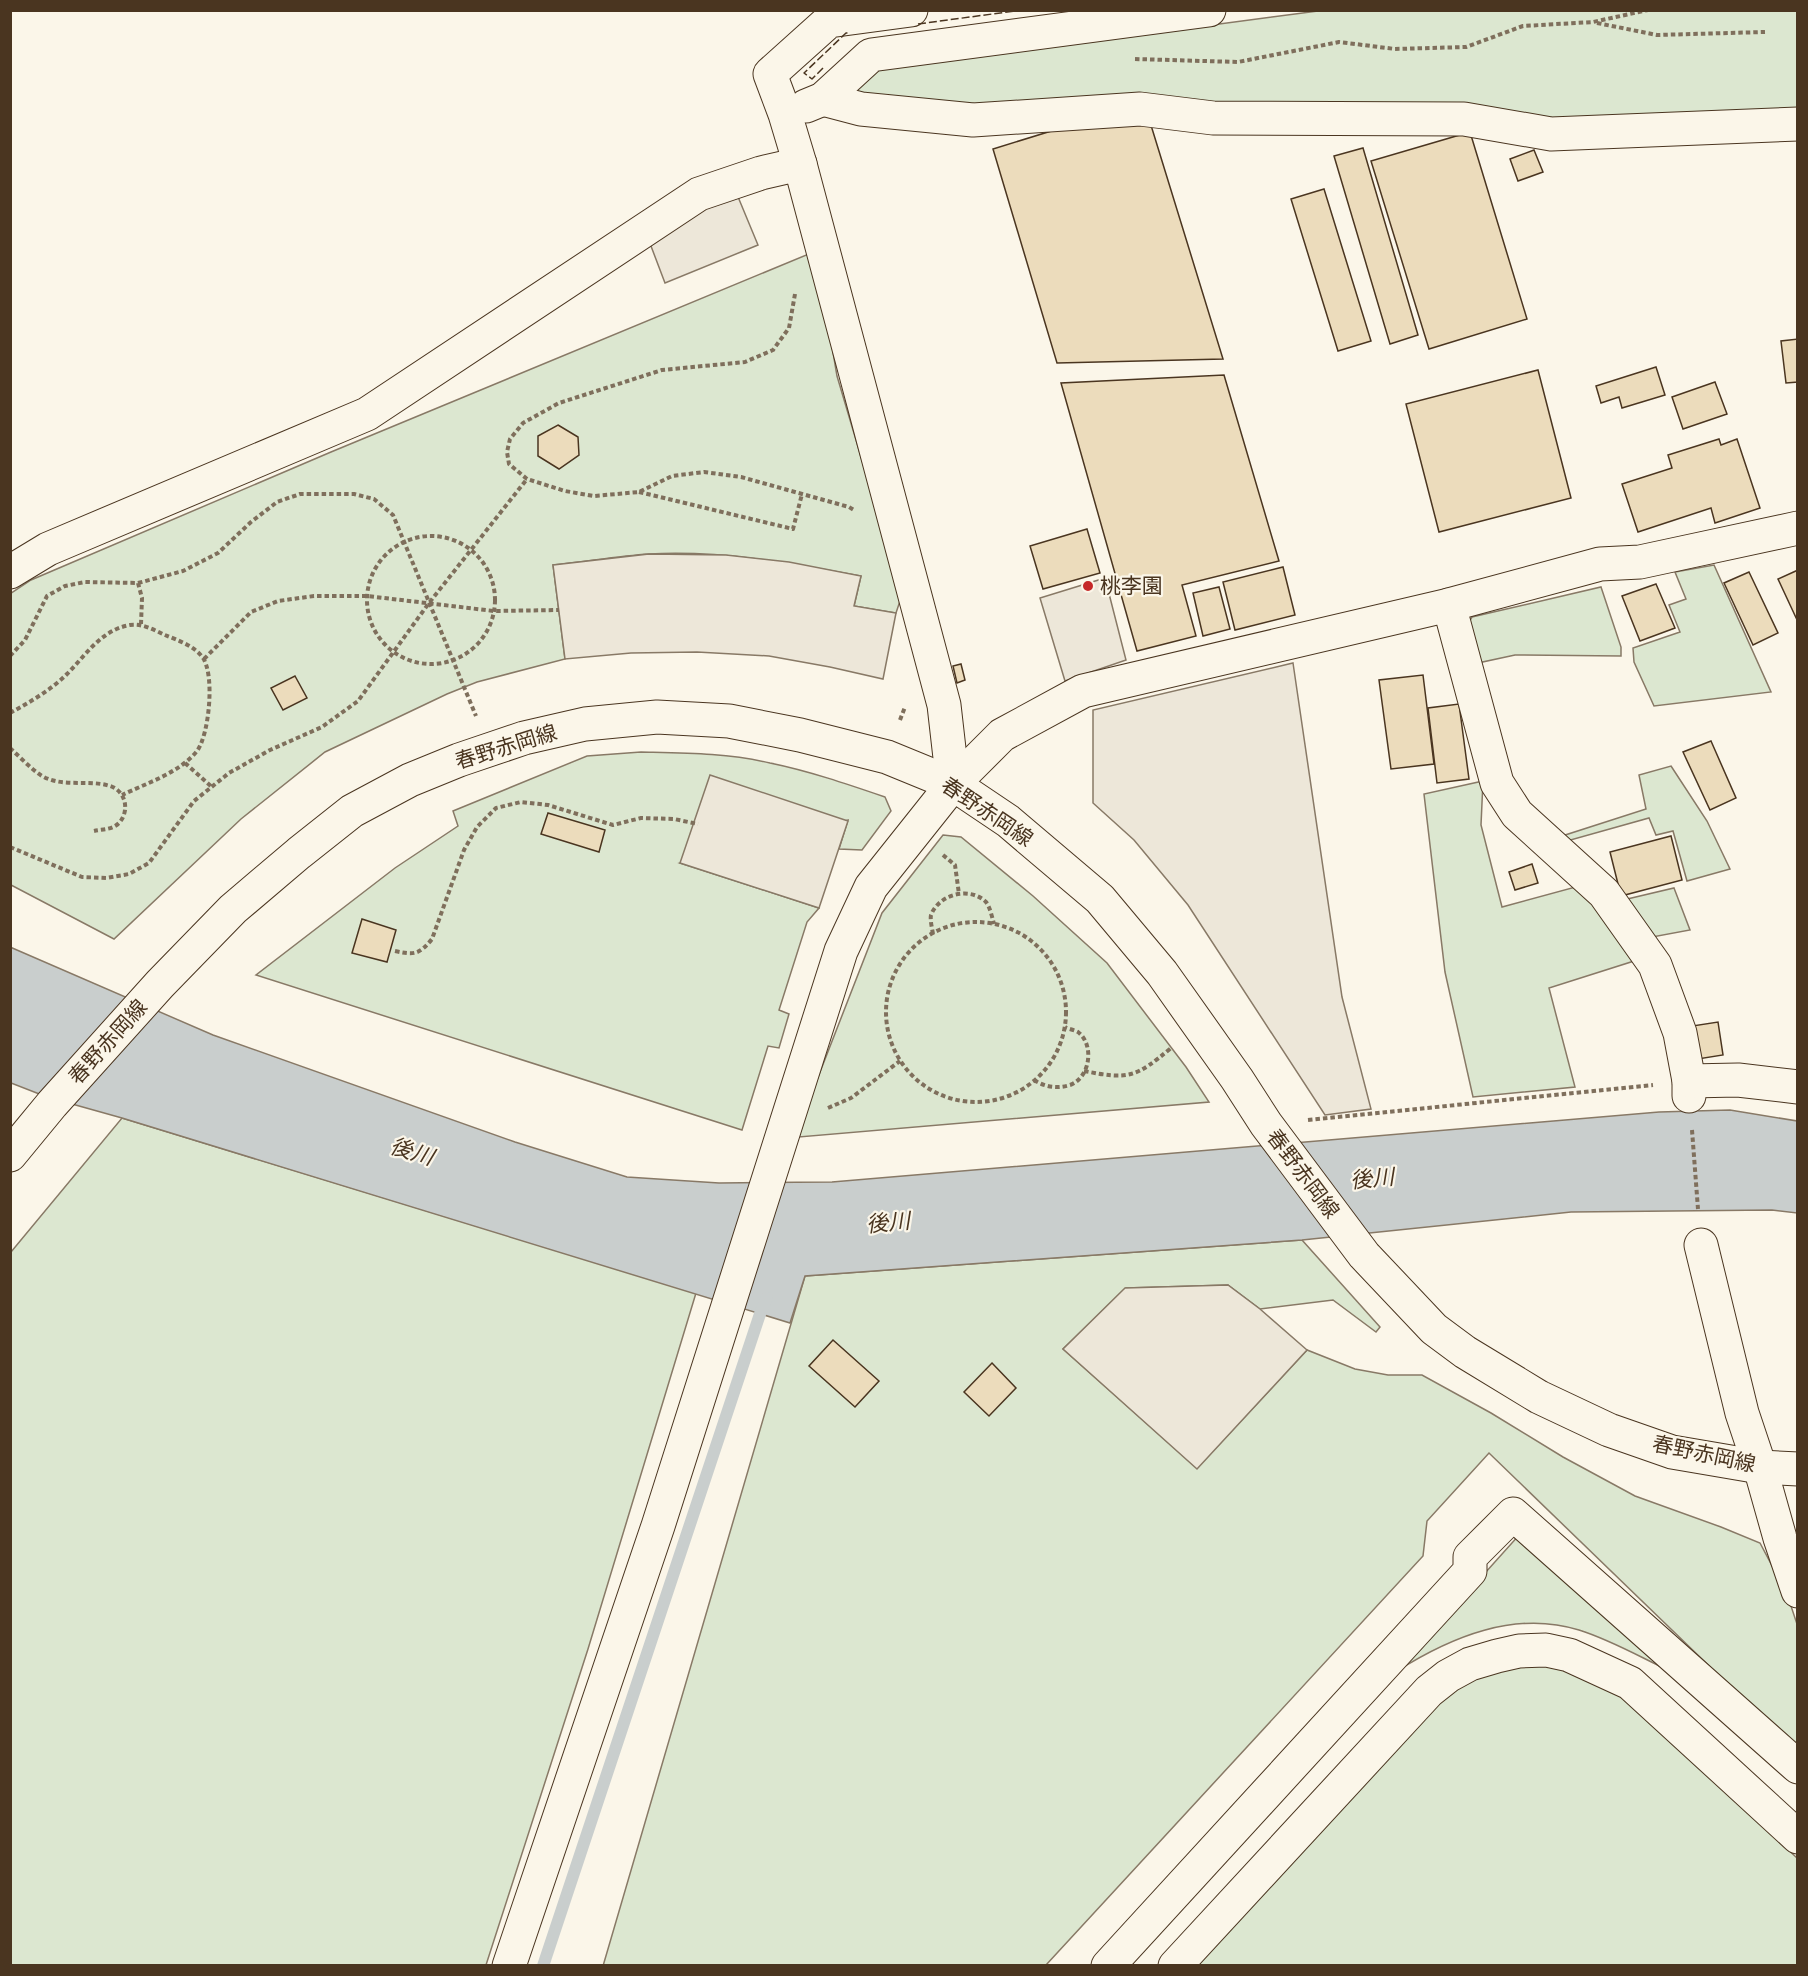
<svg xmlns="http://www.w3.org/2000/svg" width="1808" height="1976" viewBox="0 0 1808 1976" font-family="Signika,'Noto Sans JP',sans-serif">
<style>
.green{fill:#dce7d0;stroke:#887966;stroke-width:1.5}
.parking{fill:#ede7d9;stroke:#887966;stroke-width:1.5}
.water{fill:#c9cecd;stroke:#887966;stroke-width:1.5}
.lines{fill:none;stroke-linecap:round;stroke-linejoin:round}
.stream{stroke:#c9cecd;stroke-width:12}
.building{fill:#ecdcbc;stroke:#4a3520;stroke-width:1.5}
.minor-casing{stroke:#4a3520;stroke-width:35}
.major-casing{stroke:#4a3520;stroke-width:35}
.path{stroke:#7f6f5c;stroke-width:4;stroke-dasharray:4.5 3;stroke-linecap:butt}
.minor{stroke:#fbf6e9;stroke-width:33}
.major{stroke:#fbf6e9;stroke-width:33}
.fence{stroke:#4a3520;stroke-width:1.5;stroke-dasharray:8 3;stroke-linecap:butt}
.poi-dot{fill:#c62828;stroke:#fbf6e9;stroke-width:2}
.labels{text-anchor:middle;stroke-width:4.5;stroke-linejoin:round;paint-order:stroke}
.poi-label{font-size:21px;fill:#4a3520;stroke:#fbf6e9;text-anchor:start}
.street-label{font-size:21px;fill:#4a3520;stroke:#fbf6e9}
.water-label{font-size:22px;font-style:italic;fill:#4a3520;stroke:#fbf6e9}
</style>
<rect width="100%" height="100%" fill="#fbf6e9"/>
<g class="green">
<path d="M1318,11H1797V114L1548,125L974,114L861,104L849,89L864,71Z"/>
<path d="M816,251L837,376L902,595L896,613L854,606L861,576C791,563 721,550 649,554C617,556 585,562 553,565L565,659L477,682L447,694L325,752L241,819L114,939L11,885L10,594L31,580L331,452Z"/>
<path d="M1714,565L1771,692L1654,706L1634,662L1633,648L1680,632L1669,605L1686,599L1675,572Z"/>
<path d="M1601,587L1621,647V656L1515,655L1473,664L1464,630L1472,617Z"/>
<path d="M641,752C684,753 728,753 770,763C809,771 847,784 885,797L891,811L862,850L839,849L848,820L680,863L819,908L807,922L779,1010L789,1014L779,1048L768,1046L742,1130L256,975L395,868L458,826L453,811L587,756Z"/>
<path d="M1671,766L1707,821L1730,869L1687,881L1673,831L1656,835L1649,818L1567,841L1559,837L1646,809L1639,775Z"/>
<path d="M1483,781L1481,825L1502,907L1579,886L1634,961L1549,988L1575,1087L1473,1097L1445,972L1424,794Z"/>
<path d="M943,835L961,837L1033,896L1107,963L1186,1067L1209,1102L799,1137L806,1108L882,913Z"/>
<path d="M1674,888L1690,930L1647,938L1623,900Z"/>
<path d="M122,1118L696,1293L588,1649L486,1965L11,1966V1252Z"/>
<path d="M1302,1240L1380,1327L1376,1332L1333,1300L1260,1309L1228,1285L1126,1288L1063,1349L1197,1468L1307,1350L1355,1369L1388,1375H1422L1491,1413L1563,1457L1635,1496L1721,1527L1760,1543L1787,1594L1797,1624V1751L1489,1453L1427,1521L1423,1556L1046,1965L603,1966L805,1276Z"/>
<path d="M1520,1534L1670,1671C1640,1657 1611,1640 1579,1630C1515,1610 1451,1637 1397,1671Z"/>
<path d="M1550,1664L1607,1681L1797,1858V1965L1186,1966L1441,1692L1496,1670Z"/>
</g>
<g class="parking">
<path d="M736,192L758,245L665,283L643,225Z"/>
<path d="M649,554L726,555L789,562L861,576L854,606L896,613L883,679L830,667L769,656L697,652L631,653L565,659L553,565Z"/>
<path d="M1105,578L1126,660L1065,681L1040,598Z"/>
<path d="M1293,663L1342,997L1371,1109L1325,1115L1188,905L1134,840L1093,803V710Z"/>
<path d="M710,775L848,821L819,908L680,863Z"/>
<path d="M1228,1285L1260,1309L1307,1350L1197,1469L1063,1349L1125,1288Z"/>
</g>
<path class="water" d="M10,947L213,1035L515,1142L627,1177L719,1183L832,1182L1659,1112L1730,1110L1797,1121V1213L1772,1210L1571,1212L1302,1240L805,1276L790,1323L122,1118L47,1097L11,1083Z"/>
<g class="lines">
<path class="stream" d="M543,1966L761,1311L767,1298"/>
</g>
<g class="building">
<path d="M1150,122L1223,359L1057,363L993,149L1074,124Z"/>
<path d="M1470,132L1527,319L1429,349L1371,161Z"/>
<path d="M1363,148L1418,335L1390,344L1334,156Z"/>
<path d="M1534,150L1543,172L1518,181L1510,159Z"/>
<path d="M1324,189L1371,341L1338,351L1291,199Z"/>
<path d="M1798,339V382L1786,383L1781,341Z"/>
<path d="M1656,367L1665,395L1622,408L1619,397L1601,403L1596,386Z"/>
<path d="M1538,370L1571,498L1439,532L1406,404Z"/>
<path d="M1224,375L1279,561L1182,585L1196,636L1137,651L1061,383Z"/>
<path d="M1715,382L1727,414L1683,429L1672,397Z"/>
<path d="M558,425L578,437L579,455L559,469L538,456V436Z"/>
<path d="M1719,439L1721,445L1737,439L1760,508L1715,523L1711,508L1638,532L1622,484L1672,468L1668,455Z"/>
<path d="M1087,529L1100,573L1043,589L1030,546Z"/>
<path d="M1283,567L1295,615L1235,630L1223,582Z"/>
<path d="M1798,570V622L1778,579Z"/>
<path d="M1749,572L1778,633L1753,645L1724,583Z"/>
<path d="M1656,584L1675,628L1640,641L1622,596Z"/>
<path d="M1219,587L1230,629L1203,636L1193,593Z"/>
<path d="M961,664L965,680L957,683L953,666Z"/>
<path d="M1423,675L1434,764L1391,769L1379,680Z"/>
<path d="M295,676L307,698L283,710L271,688Z"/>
<path d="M1459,704L1469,779L1437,783L1428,708Z"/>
<path d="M1711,741L1736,798L1710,810L1683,752Z"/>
<path d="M548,813L605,830L599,852L541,834Z"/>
<path d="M1671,836L1682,880L1621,896L1610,852Z"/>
<path d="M1532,864L1538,883L1515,890L1509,872Z"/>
<path d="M362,919L396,930L387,962L352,953Z"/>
<path d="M1718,1022L1723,1055L1698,1059L1692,1026Z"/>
<path d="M833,1340L879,1381L855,1407L809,1366Z"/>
<path d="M992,1363L1016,1388L989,1416L964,1392Z"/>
</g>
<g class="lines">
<g class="minor-casing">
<g id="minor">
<path d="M911,10L829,21L770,74L785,114L800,164L944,705L953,784"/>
<path d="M823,99L861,109L973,120L1140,109L1213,118L1464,119L1551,134L1798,124"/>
<path d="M806,106L823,99L871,55L1209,10"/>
<path d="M10,572L48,549L367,414L699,194L761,173L800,164"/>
<path d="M1449,605L1497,783L1517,814L1604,893L1655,965L1680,1033L1689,1081V1096"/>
<path d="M1689,1081L1738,1080L1798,1087"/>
<path d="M1701,1245L1742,1413L1760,1467L1780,1538L1798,1591"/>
<path d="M509,1966L658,1526L841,951L871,887L953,784L1002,735L1083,691L1449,605L1600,564L1640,562L1798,528"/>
<path d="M1108,1966L1470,1571V1557L1513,1514L1798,1767"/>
<path d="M1175,1966L1429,1691L1448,1676L1470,1664L1497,1656L1519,1651L1546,1650L1569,1655L1630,1683L1798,1837"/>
</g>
</g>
<g class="major-casing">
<path id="major" d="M10,1155L52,1104L160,984L233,909L299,853L352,811L410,780L459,760L524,738L585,724L657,717L729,721L800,735L887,757L953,784L1008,821L1100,899L1162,973L1237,1079L1266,1124L1364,1255L1434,1329L1465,1352L1539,1397L1609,1430L1672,1452L1760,1467L1798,1469"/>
</g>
<g class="path">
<path d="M1597,23L1657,35L1765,32"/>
<path d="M1135,59L1238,62L1339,42L1395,49L1466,47L1523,26L1593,22L1648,10"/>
<path d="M795,294L789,328L773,350L745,362L662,370L559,403L523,423L510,439L507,452L509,464L527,479L565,491L594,496L639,492L672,476L704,472L741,477L849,507L854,510"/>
<path d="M639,492L793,529L802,494"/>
<circle cx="431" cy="600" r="64"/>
<path d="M138,583L183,571L218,553L251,522L277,502L300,494H354L374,499L393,515L476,716"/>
<path d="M10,656L25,640L47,596L65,586L85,582L138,583L142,598L141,624"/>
<path d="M204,659L251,612L278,601L314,596H367L494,611L559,610"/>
<path d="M10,713C30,702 51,690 67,674C86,655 101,630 130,625C142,623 154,630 165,635C177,640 195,646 203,658C215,676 209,735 197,751C179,773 147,783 122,795"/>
<path d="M900,720L905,707"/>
<path d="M10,748C20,757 31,769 42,776C63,788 88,779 110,786C126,791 130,811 119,823C112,830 103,829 94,831"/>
<path d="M185,763L212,787"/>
<path d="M10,847L82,877L106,878L129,874L149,863L194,801L229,773L270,750L322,727L358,701L429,603L527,479"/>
<path d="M943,855L955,865L959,894"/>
<circle cx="976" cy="1012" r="90"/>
<path d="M933,934C932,928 930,920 931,915C939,894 970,886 986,902C990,907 992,917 994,924"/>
<path d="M395,951C414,955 419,955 432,939L464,850L477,827L496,808L521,802L548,805L613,825L641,818L674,819L698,824"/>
<path d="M1084,1071C1130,1080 1136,1077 1171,1048"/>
<path d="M1034,1080C1045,1087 1057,1089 1070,1085C1090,1078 1095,1045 1078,1032C1075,1030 1068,1029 1065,1027"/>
<path d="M828,1108L851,1098L900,1061"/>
<path d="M1308,1120L1653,1085"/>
<path d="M1692,1130L1698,1209"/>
</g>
<use href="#minor" class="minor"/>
<use href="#major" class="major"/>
<g class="fence">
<path d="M918,24L1022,10"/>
<path d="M823,68L812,79L804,73L846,33H849"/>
</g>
</g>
<circle class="poi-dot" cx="1088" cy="586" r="6"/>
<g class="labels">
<g class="poi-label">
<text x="1100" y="593">桃李園</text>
</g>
<g class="street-label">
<text transform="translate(506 747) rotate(-17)" y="7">春野赤岡線</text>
<text transform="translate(987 812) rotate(34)" y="7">春野赤岡線</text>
<text transform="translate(108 1042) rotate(-48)" y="7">春野赤岡線</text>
<text transform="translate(1303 1174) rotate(53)" y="7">春野赤岡線</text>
<text transform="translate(1704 1454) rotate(12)" y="7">春野赤岡線</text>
</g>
<g class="water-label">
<text transform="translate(412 1151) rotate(17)" y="8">後川</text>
<text transform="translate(1372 1178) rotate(-5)" y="8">後川</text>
<text transform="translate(888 1222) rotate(-5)" y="8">後川</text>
</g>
</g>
<rect width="1808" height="1976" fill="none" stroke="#4a3520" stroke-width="24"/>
</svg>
